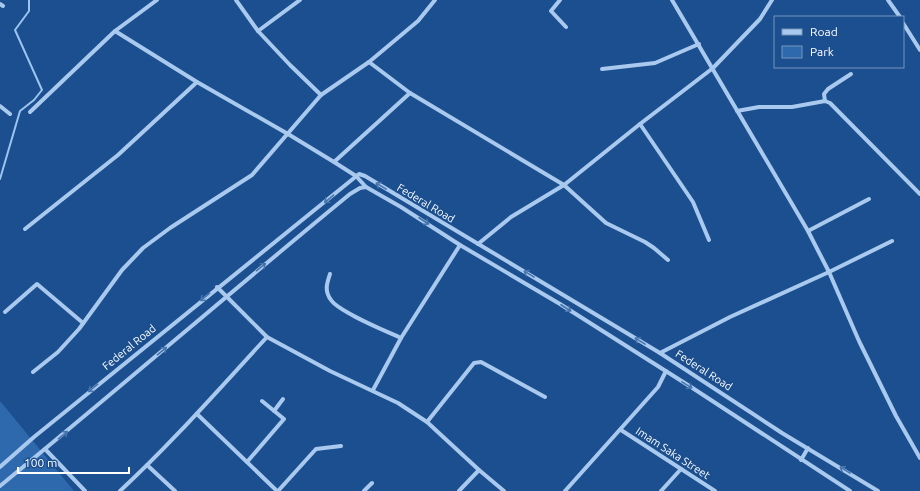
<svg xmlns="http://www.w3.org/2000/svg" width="920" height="491" viewBox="0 0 920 491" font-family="Ubuntu,sans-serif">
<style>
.green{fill:#2e69ad}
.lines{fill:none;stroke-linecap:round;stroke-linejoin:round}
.stream{stroke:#9cc4f0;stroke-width:2}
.street{stroke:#a9c9ee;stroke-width:4}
.oneway{stroke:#4674ac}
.labels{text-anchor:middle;stroke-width:4;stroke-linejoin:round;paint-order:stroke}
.street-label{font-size:11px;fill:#fff;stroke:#1b4f8f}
</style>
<rect width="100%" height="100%" fill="#1b4f8f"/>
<path class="green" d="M0,401L74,491H0Z"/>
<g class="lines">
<path class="stream" d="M0,179L20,111L34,100L42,90L15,30L29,11V0"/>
<g class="street">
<path d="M157,0L115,31L197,82L288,134L334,162L356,176L366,187L401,207L460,245L560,304L691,387L850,491"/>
<path d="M236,0L258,31L290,65L321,95"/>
<path d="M560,0L551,11L566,27"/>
<path d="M672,0L808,231L829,272L859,341L896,416L920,458"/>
<path d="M888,0L900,17"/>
<path d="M0,4L3,6"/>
<path d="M903,23L920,50"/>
<path d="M258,31L300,0"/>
<path d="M369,62L410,93L564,185L606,223L645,242L654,248L668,260"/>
<path d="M602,69L655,63L699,44"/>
<path d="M825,101L824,94L828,89L851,74"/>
<path d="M0,106L10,114"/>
<path d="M737,111L759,107H792L825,101L830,103L920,194"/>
<path d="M30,112L115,31"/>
<path d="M640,124L693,202L709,240"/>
<path d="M334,162L410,93"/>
<path d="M25,229L118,155L197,82"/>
<path d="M808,231L869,199"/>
<path d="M478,244L511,217L564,185L640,124L713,68L760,19L772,0"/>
<path d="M330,274C327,283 324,291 331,300C339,312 386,331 401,338"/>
<path d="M217,287L267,337"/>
<path d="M5,312L37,284L83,323"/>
<path d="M660,353L730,317L829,272L892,241"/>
<path d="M33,372L58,352L79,329L122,270L143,248L170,228L252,175L321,95L369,62L418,21L435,0"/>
<path d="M373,390L401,338L460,245"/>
<path d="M274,411L283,399"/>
<path d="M197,414L277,491"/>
<path d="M427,422L474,363L481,362L545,397"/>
<path d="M621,430L715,491"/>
<path d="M45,449L85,491"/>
<path d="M801,460L808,448"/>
<path d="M247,462L284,419L262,401"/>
<path d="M147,465L175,491"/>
<path d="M0,467L34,437L359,174L365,176L660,353L782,433L878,491"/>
<path d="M0,486C117,390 233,290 350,194L360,188L366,187"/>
<path d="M120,491C172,443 219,389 267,337L330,371L398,403L427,422L479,470L504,491"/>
<path d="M278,491L316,449L341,446"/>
<path d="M364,491L372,483"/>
<path d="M459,491L479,470"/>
<path d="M565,491L658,387L666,371"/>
<path d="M661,491L681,469"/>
</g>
</g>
<defs><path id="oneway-shaft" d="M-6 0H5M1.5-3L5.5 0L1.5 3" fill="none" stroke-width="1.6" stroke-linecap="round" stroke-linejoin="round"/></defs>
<g class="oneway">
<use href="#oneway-shaft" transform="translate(381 186) rotate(-149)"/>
<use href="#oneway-shaft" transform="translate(329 199) rotate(140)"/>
<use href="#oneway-shaft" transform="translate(424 221) rotate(33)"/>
<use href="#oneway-shaft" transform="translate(261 267) rotate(-39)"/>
<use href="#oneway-shaft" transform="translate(529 274) rotate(-149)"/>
<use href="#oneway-shaft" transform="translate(205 297) rotate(141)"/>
<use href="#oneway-shaft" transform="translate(566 308) rotate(33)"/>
<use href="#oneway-shaft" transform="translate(640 341) rotate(-149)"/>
<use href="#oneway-shaft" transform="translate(162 351) rotate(-40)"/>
<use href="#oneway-shaft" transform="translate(687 385) rotate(32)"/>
<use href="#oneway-shaft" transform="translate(93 388) rotate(141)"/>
<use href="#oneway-shaft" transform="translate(63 435) rotate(-39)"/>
<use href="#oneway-shaft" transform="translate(845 470) rotate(-149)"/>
</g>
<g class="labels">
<g class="street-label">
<text transform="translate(426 203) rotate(31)" y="4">Federal Road</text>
<text transform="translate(129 347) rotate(-39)" y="4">Federal Road</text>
<text transform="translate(704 370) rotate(33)" y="4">Federal Road</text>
<text transform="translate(673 453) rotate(33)" y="4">Imam Saka Street</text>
</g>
</g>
<rect x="774" y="16" width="130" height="52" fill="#1b4f8f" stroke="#7695bc"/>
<rect x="782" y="29" width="20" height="6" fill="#a9c9ee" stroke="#7695bc"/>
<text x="810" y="36" font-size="12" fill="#ffffff">Road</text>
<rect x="782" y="46" width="20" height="12" fill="#2e69ad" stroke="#7695bc"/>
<text x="810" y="56" font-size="12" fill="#ffffff">Park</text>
<path d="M18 467v6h111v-6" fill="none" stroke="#ffffff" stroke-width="2"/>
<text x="24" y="467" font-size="12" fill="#ffffff" stroke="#1b4f8f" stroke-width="3" paint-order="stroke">100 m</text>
</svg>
